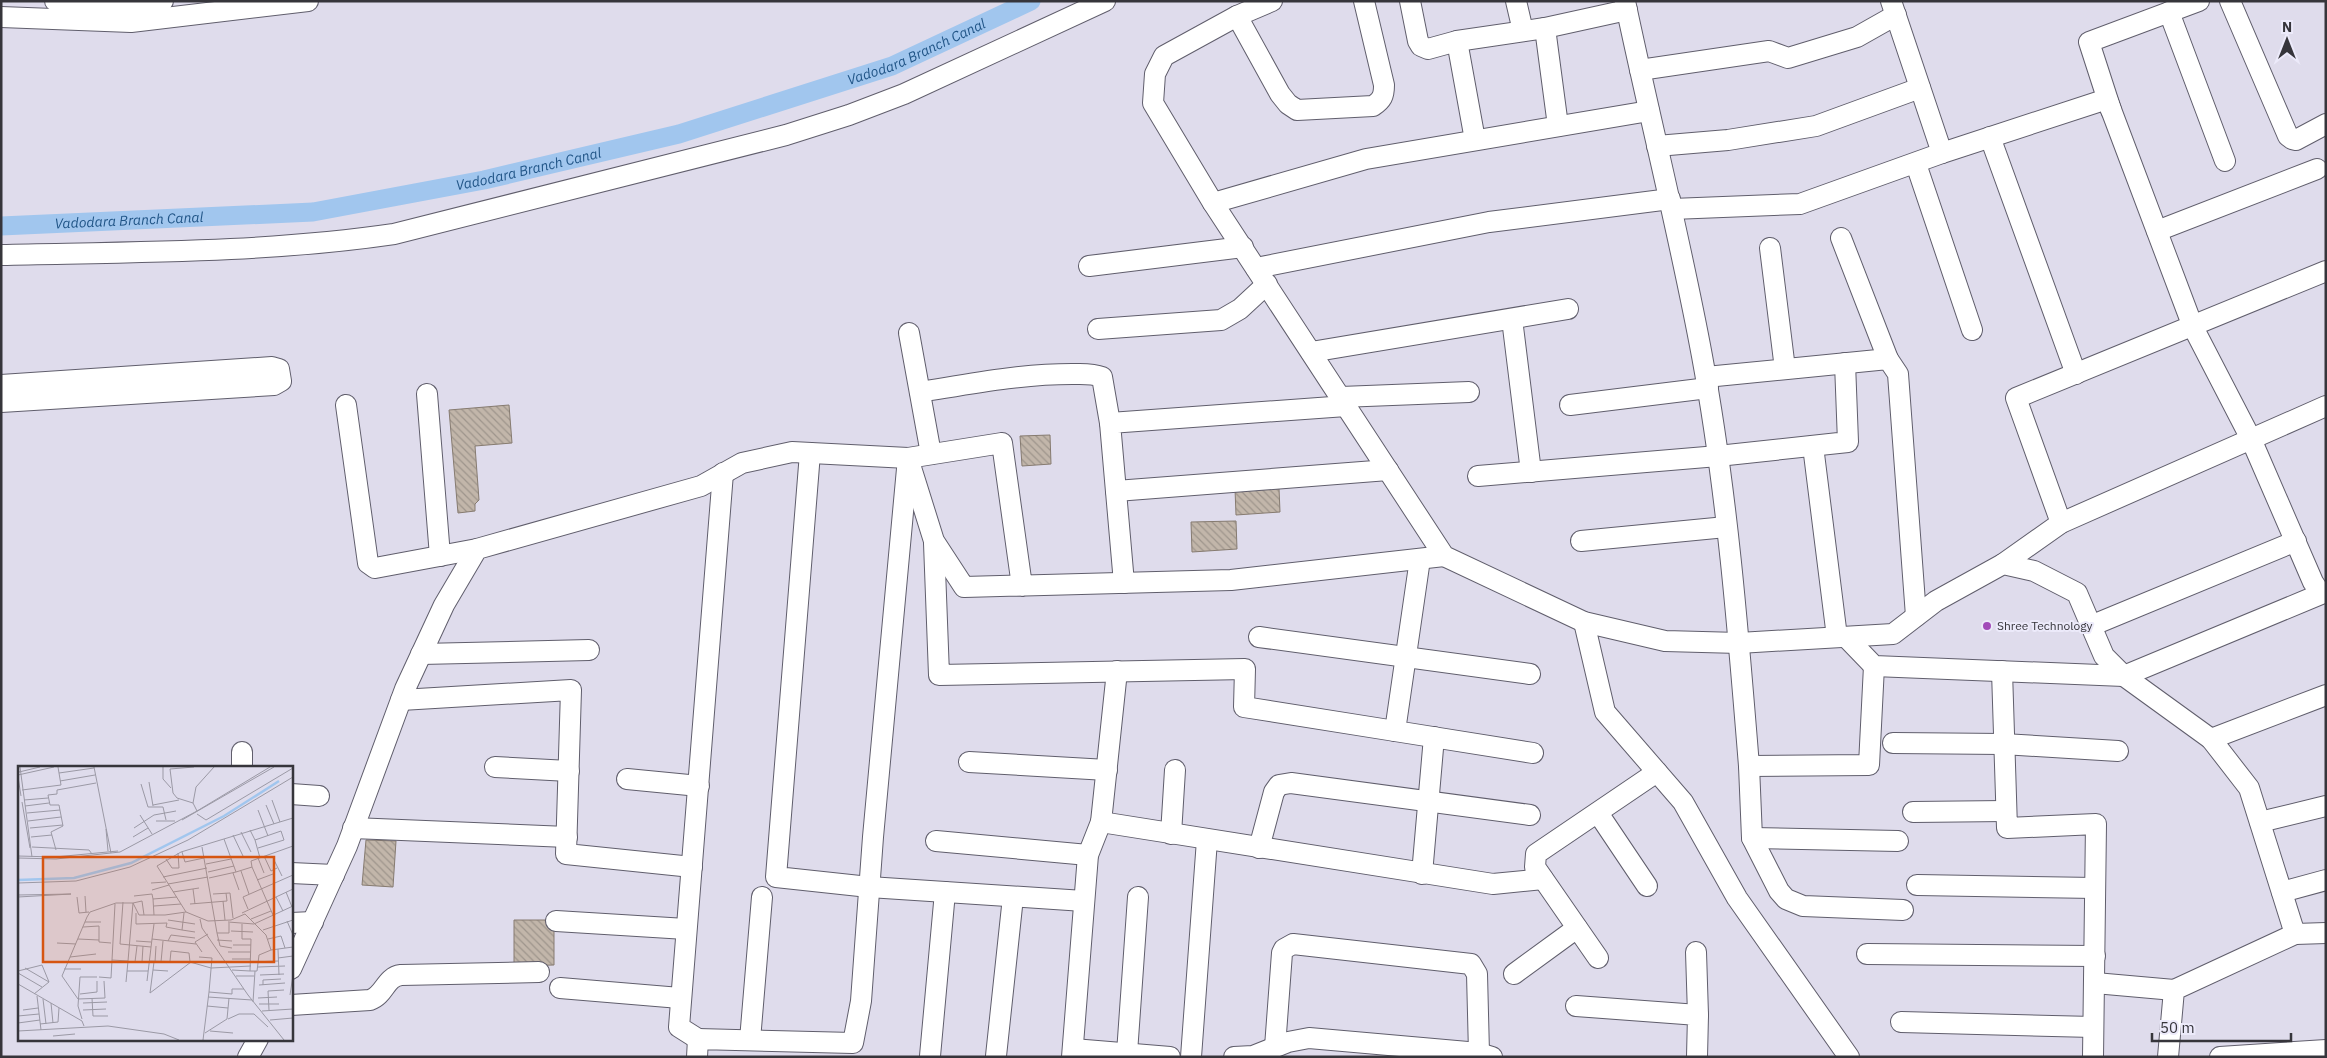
<svg xmlns="http://www.w3.org/2000/svg" width="2327" height="1058" viewBox="0 0 2327 1058" font-family="'IBM Plex Sans',sans-serif">
<style>
.lines{fill:none;stroke-linecap:round;stroke-linejoin:round}
.canal{stroke:#a1c6ee;stroke-width:19}
.building{fill:url(#building-back-hatch);stroke:#867b70}
.minor-casing{stroke:#605e6c;stroke-width:22}
.minor{stroke:#fff;stroke-width:20}
.poi-dot{fill:#a24cb9;stroke:#eceafa;stroke-width:2}
.labels{text-anchor:middle;stroke-width:4;stroke-linejoin:round;paint-order:stroke}
.poi-label{font-size:12px;fill:#36353b;stroke:#eceafa;text-anchor:start}
.water-label{font-size:14px;font-style:italic;fill:#215587;stroke:#eceafa}
.inset-river{fill:none;stroke:#a1c6ee;stroke-width:2.5}
.inset-road{fill:none;stroke:#9b99a5;stroke-width:1}
.view{fill:#d65511;fill-opacity:0.15;stroke:#d65511;stroke-width:2.5}
.inset-edge{fill:none;stroke:#36353b;stroke-width:2.5}
</style>
<defs>
<pattern id="building-back-hatch" width="6" height="6" patternUnits="userSpaceOnUse" patternTransform="scale(1.25)"><rect width="6" height="6" fill="#c2b6aa"/><path d="M-1 5l2 2M0 0l6 6M5-1l2 2" fill="none" stroke="#9e958c"/></pattern>
</defs>
<rect width="100%" height="100%" fill="#dfdcec"/>
<g class="lines">
<path class="canal" id="s1" d="M1,226L313,212L484,180L679,134L892,66L1031,1"/>
</g>
<g class="building">
<path d="M509,405L512,443L475,446L479,500L475,504V511L458,513L449,410Z"/>
<path d="M1050,435L1051,464L1022,466L1020,436Z"/>
<path d="M1279,488L1280,512L1236,515L1235,489Z"/>
<path d="M1236,521L1237,549L1192,552L1191,522Z"/>
<path d="M366,840L396,841L393,887L362,885Z"/>
<path d="M514,920H554V965L514,966Z"/>
</g>
<g class="lines">
<g class="minor-casing">
<g id="minor">
<path d="M55,1L125,4L163,1"/>
<path d="M1272,1L1237,16L1164,56L1155,74L1153,103L1213,203L1444,556L1584,622L1665,641L1739,643L1893,634L1936,601L2003,564L2034,571L2077,593L2104,656L2124,676L2211,739L2249,788L2295,934L2326,933"/>
<path d="M1410,1L1418,41L1421,46L1428,49L1457,41L1545,28L1627,10"/>
<path d="M1516,1L1523,31"/>
<path d="M1625,1C1650,120 1680,237 1702,356C1727,491 1738,629 1749,766L1869,765L1874,666"/>
<path d="M2230,1L2288,136L2292,139L2296,140L2326,124"/>
<path d="M2169,12L2225,161"/>
<path d="M1237,16L1280,94L1288,104L1297,110L1373,106C1382,100 1384,96 1384,85L1364,1"/>
<path d="M1,17L131,22L308,1"/>
<path d="M1545,28L1558,126"/>
<path d="M1457,41L1475,140"/>
<path d="M1640,70L1769,51L1788,58L1857,37L1896,15"/>
<path d="M2111,110L2089,42L2199,1"/>
<path d="M1990,137L2076,374"/>
<path d="M1657,146L1728,140L1816,126L1920,88"/>
<path d="M1916,164L1972,330"/>
<path d="M1213,203L1366,159L1649,111"/>
<path d="M1672,209L1800,204L1942,153L1891,1"/>
<path d="M2157,231L2317,169"/>
<path d="M1841,238L1888,359"/>
<path d="M1770,248L1785,369"/>
<path d="M1,255C132,252 264,253 394,234L786,135L849,115L904,94L1105,1"/>
<path d="M1089,266L1243,247"/>
<path d="M1256,268L1489,222L1670,199"/>
<path d="M1512,319L1531,472"/>
<path d="M1098,329L1221,320L1240,309L1267,284"/>
<path d="M909,333L931,454"/>
<path d="M1311,352L1568,309"/>
<path d="M1706,377L1888,359L1898,374L1916,616"/>
<path d="M1,385L272,367L279,369L281,381L274,385L1,402"/>
<path d="M920,392C970,384 1020,374 1072,374C1082,374 1092,373 1102,377L1110,423"/>
<path d="M427,394L440,556"/>
<path d="M1341,397L1469,392"/>
<path d="M346,405L368,563L375,568L477,549"/>
<path d="M1570,405L1708,388"/>
<path d="M1813,446L1837,637"/>
<path d="M810,453L776,877L869,887L1084,901"/>
<path d="M1478,476L1718,456L1848,442L1845,363"/>
<path d="M1116,491L1388,470"/>
<path d="M2061,523L2016,398L2326,271"/>
<path d="M1581,541L1726,527"/>
<path d="M934,543L939,675L1245,669L1244,707L1395,731"/>
<path d="M1420,559L1395,731L1533,753"/>
<path d="M2003,564L2061,523L2326,406"/>
<path d="M1124,583L1110,423L1346,406"/>
<path d="M1022,586L1002,443L908,458L934,541L964,587L1231,580L1444,556"/>
<path d="M1584,622L1605,712L1683,802L1737,898L1849,1057"/>
<path d="M2093,625L2296,541"/>
<path d="M1259,637L1530,674"/>
<path d="M1846,637L1874,666L2124,676L2321,594L2313,582L2251,439L2193,327L2107,99L1942,153"/>
<path d="M421,654L589,650"/>
<path d="M2002,671L2007,828L2096,824L2093,1057"/>
<path d="M401,700L571,690L566,854L692,867"/>
<path d="M2211,739L2326,695"/>
<path d="M1893,743L2003,744L2118,751"/>
<path d="M969,762L1107,770"/>
<path d="M1749,766L1752,838L1779,891L1786,899L1803,906L1903,910"/>
<path d="M242,767V752"/>
<path d="M495,767L569,771"/>
<path d="M627,779L699,786"/>
<path d="M291,794L319,796"/>
<path d="M1913,812L2005,811"/>
<path d="M1598,813L1647,886"/>
<path d="M1101,822L1117,671"/>
<path d="M2260,822L2326,806"/>
<path d="M353,828L567,837"/>
<path d="M1171,834L1175,770"/>
<path d="M1752,838L1898,841"/>
<path d="M936,841L1088,855"/>
<path d="M1259,848L1274,792L1279,785L1291,783L1530,815"/>
<path d="M291,873L334,875"/>
<path d="M1422,874L1434,737"/>
<path d="M1917,885L2095,888"/>
<path d="M2282,892L2326,880"/>
<path d="M556,921L686,929"/>
<path d="M291,923L313,922"/>
<path d="M1696,952L1698,1015"/>
<path d="M1867,954L2095,956"/>
<path d="M1598,958L1535,867L1536,854L1657,772"/>
<path d="M291,969L347,846L405,689L444,605L477,549L701,486L742,463L792,452L908,458L873,837L861,1001L853,1043L698,1039L697,1057"/>
<path d="M1514,974L1577,928"/>
<path d="M2095,983L2174,990"/>
<path d="M560,988L680,998"/>
<path d="M291,1005L370,1000C385,995 385,977 401,975L539,972"/>
<path d="M1576,1006L1698,1015L1697,1057"/>
<path d="M1901,1022L2093,1027"/>
<path d="M698,1039L679,1027L723,473"/>
<path d="M750,1040L762,897"/>
<path d="M1275,1047L1282,953L1284,949L1293,944L1471,964L1477,974L1479,1053"/>
<path d="M1073,1049L1170,1057"/>
<path d="M1127,1053L1138,897"/>
<path d="M930,1056L945,892"/>
<path d="M996,1056L1013,897"/>
<path d="M248,1057L258,1039"/>
<path d="M1072,1057L1088,855L1101,822L1493,884L1543,879"/>
<path d="M1191,1057L1207,840"/>
<path d="M1234,1057L1253,1056L1288,1042L1309,1038L1479,1053L1492,1057"/>
<path d="M2168,1057L2174,990L2295,934"/>
<path d="M2220,1057L2326,1050"/>
</g>
</g>
<use href="#minor" class="minor"/>
</g>
<circle class="poi-dot" cx="1987" cy="626" r="5"/>
<g class="labels">
<g class="poi-label">
<text x="1997" y="630">Shree Technology</text>
</g>
<g class="water-label">
<text dy="5" stroke="none"><textPath href="#s1" startOffset="938">Vadodara Branch Canal</textPath></text>
<text dy="5" stroke="none"><textPath href="#s1" startOffset="532">Vadodara Branch Canal</textPath></text>
<text dy="5" stroke="none"><textPath href="#s1" startOffset="128">Vadodara Branch Canal</textPath></text>
</g>
</g>
<g transform="translate(18 766)">
<rect width="275" height="275" fill="#dfdcec"/>
<path class="inset-river" d="M0,114L56,112L113,97L206,50L261,15"/>
<path class="inset-road" d="M2,1L14,91M76,1L93,87M145,1V13L153,22M1,6L22,1M41,7L76,2M0,9L36,1M0,11L3,30M42,15L77,9M131,16L135,40M123,18L130,41H145L148,54M4,24L43,19L40,1M6,34L30,32M254,34L262,56M4,36L12,82M175,37L159,32L155,27L152,3L176,1M135,39L161,34M248,39L256,58M7,40L31,37M240,44L250,70M179,45L175,37L178,21L196,1M9,47L42,44M179,48L188,54L275,2M122,49L134,68M275,52L163,86L139,100L168,146L190,155L213,154L227,148L248,169L253,184L275,181M164,54L256,1M10,55L43,51M138,55H157M12,62L45,59M116,62L136,49L158,45M88,63L90,85M232,64L237,74L263,65L266,74L240,82M223,66L233,86M215,69L225,90M13,71L34,69M115,71L130,62M237,74L242,92M14,81L71,84L74,88M184,81L199,167H211V157M38,84L33,66L45,60L41,39H32L30,29L39,28V24L78,17M164,86L167,96L186,92M0,90L37,91L100,85M246,90L253,105L259,102M0,92L38,93L102,86L179,45L252,1M240,92L246,107M148,93L154,102H161L160,87M256,94L264,110M188,98L213,93M234,101L233,95L275,80M223,105L231,128M190,106L216,100M218,106L234,101L255,149M215,107L221,124M145,111L189,102M191,112L218,106L206,73M239,114L255,108M0,117L58,115L112,101L170,74L275,11M133,117L148,116M150,118L190,111M175,123L177,138M134,124L151,119M155,126L181,122M268,126L274,141M195,128L212,127L215,152M0,129L53,128L0,131M67,130L68,146M116,130L134,128L135,133M59,131L61,147L71,146M258,131L265,145M205,135L207,154M105,136L102,178L133,181M172,138L209,135L208,127M136,140L163,138M230,143L225,131L275,109M118,147V158L149,157L148,161L164,164M166,147L164,164L177,166M224,147L275,123M126,149L124,135L115,137L121,149H147L168,146M136,149L135,133L159,131M182,153L184,162L230,229L266,274M233,153L253,145M150,154L177,158M269,155L275,169M67,156H83M210,156L236,158L275,140M65,161L81,160V176L93,177M245,164L275,154M213,165L235,166M199,167L202,180L214,182M60,173L81,174M134,173L136,158M250,173L263,170L267,182M199,174L214,175M118,175L133,176M150,175L153,169L177,172M39,177L58,178M215,179H233M260,183L261,209M184,186L177,176L190,168M210,186H233M52,191L78,188M181,191L194,192L191,226M260,192L275,190M214,193H232M94,194L97,138M131,195L172,196L193,202L233,200M152,195L153,185L171,187L172,196M117,196L119,180M124,196L125,180M136,196L132,227L173,196M137,196L138,180M143,196L145,175M233,196L260,195M240,201L267,200M7,202L31,216M46,203H63M135,204L150,205M214,204L232,205L233,173H224V158M0,205L24,199L31,216L16,228M109,205H130M232,205H239L241,189L253,184M0,207L24,221M242,209L266,208M218,210H236M129,215L134,173L178,178M108,216L110,195M0,218L64,255L66,260M241,219L267,217M245,219V214L263,213M62,228L79,226V215M272,229L275,209M19,230L23,264M190,231L234,234M74,232L75,250H90M240,232L259,231M25,233L28,258M60,233L44,210L69,151L72,146L98,137H115L110,195L94,194L93,212L81,211M60,233L87,232L86,215M235,236L237,205M33,237L35,257M65,237L89,236M241,238H261M189,240L210,242M5,244L20,242M65,244L88,243M251,244L250,225L266,224M244,245L275,243M0,250L21,248M64,253L60,240L62,211H79M210,253L221,248H236L250,261M252,254L275,252M0,257L22,254M22,258L40,256L41,242M0,265L90,260L146,268L161,274M192,265L215,267M187,267L209,253L211,232M35,270L57,268M185,274L191,226L214,228V223H226"/>
<path class="view" d="M25,91H256V196H25Z"/>
<rect width="275" height="275" class="inset-edge"/>
</g>
<rect width="2327" height="1058" fill="none" stroke="#36353b" stroke-width="5"/>
<g transform="translate(2287 40)" stroke="#eceafa" stroke-width="4" paint-order="stroke">
<path d="M0-4L9 19L0 12L-9 19Z" fill="#36353b"/>
<text y="-8" font-size="14" font-weight="bold" text-anchor="middle" fill="#36353b">N</text>
</g>
<path d="M2152 1033v8h139v-8" fill="none" stroke="#36353b" stroke-width="2.5"/>
<text x="2160" y="1033" font-size="15" fill="#36353b" stroke="#eceafa" stroke-width="4" paint-order="stroke">50 m</text>
</svg>
